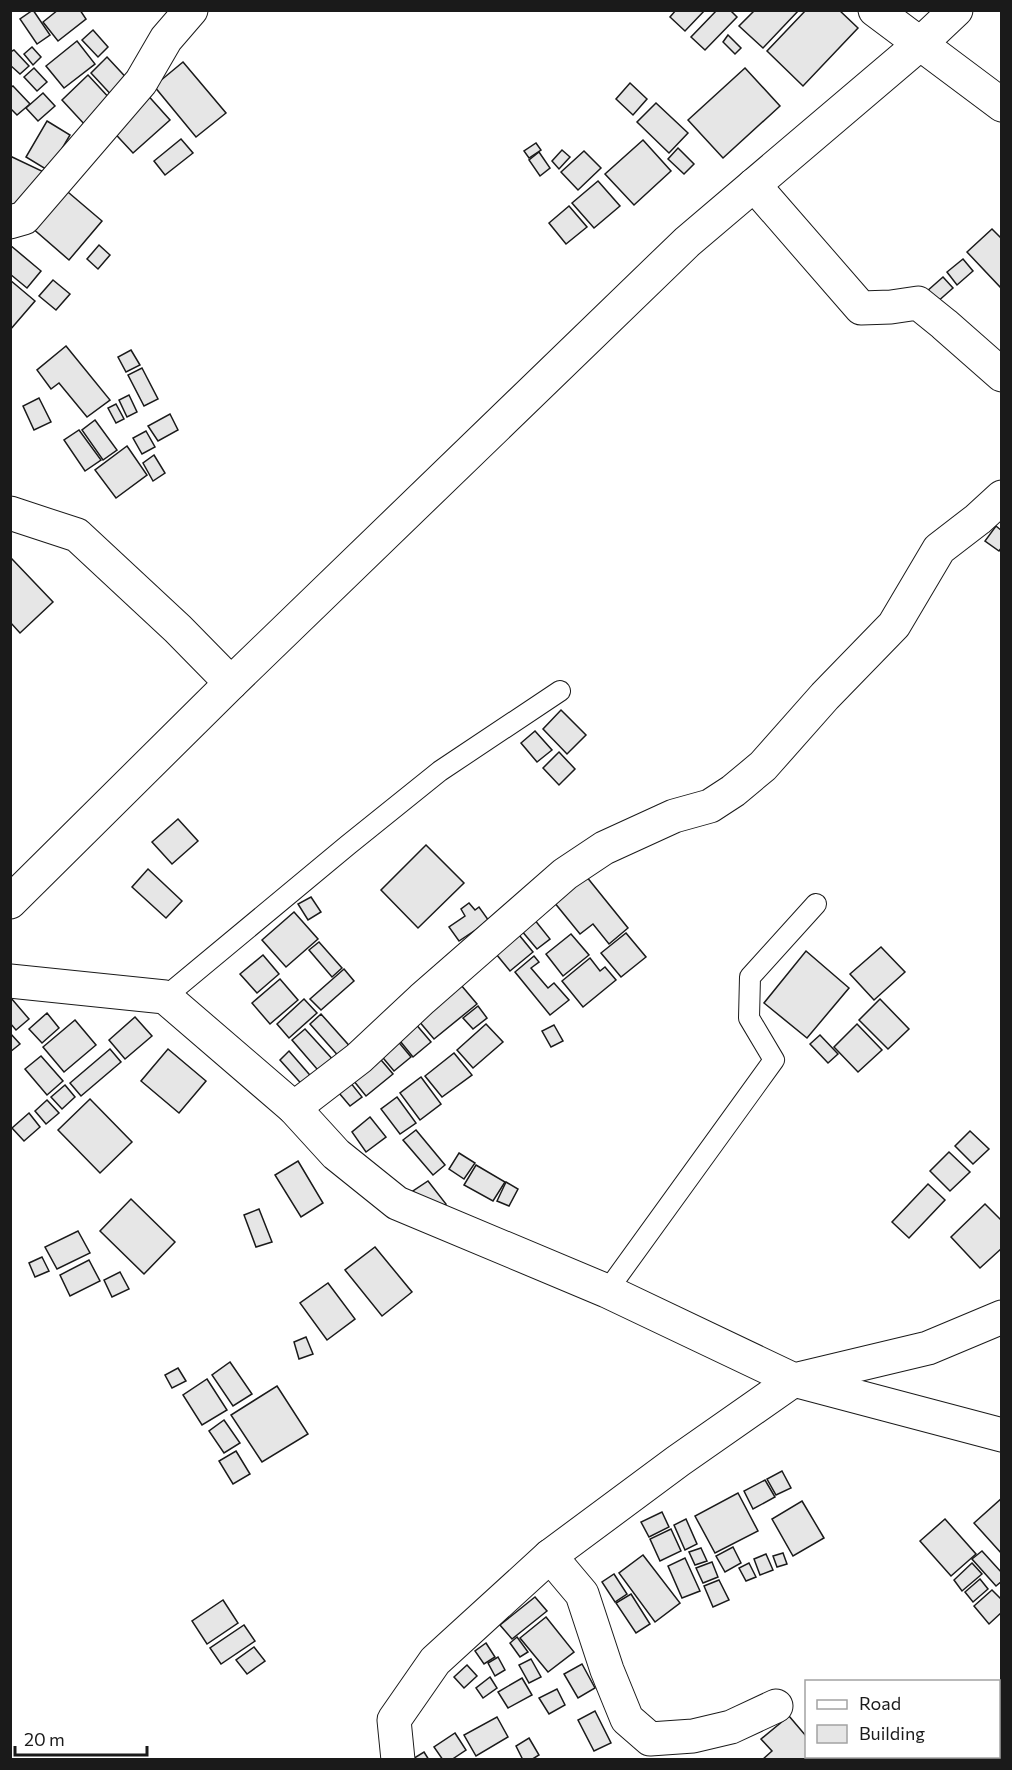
<svg xmlns="http://www.w3.org/2000/svg" width="1012" height="1770" viewBox="0 0 1012 1770" font-family="Commissioner,sans-serif">
<style>
.building{fill:#e6e6e6;stroke:#1a1a1a;stroke-width:1.5}
.lines{fill:none;stroke-linecap:round;stroke-linejoin:round}
.service-casing{stroke:#1a1a1a;stroke-width:22}
.minor-casing{stroke:#1a1a1a;stroke-width:35}
.service{stroke:#fff;stroke-width:20}
.minor{stroke:#fff;stroke-width:33}
</style>
<rect width="100%" height="100%" fill="#fff"/>
<g class="building">
<path d="M33,10L50,35L37,44L20,19Z"/>
<path d="M58,10H80L86,19L58,41L43,22Z"/>
<path d="M676,10H705L685,31L670,17Z"/>
<path d="M717,10H730L737,17L705,50L691,37Z"/>
<path d="M755,10H799L763,48L739,26Z"/>
<path d="M806,10H839L858,28L803,86L767,51Z"/>
<path d="M93,30L108,47L98,57L82,40Z"/>
<path d="M728,35L741,48L735,54L723,42Z"/>
<path d="M77,41L95,64L64,88L46,66Z"/>
<path d="M32,47L41,57L33,65L24,54Z"/>
<path d="M14,50L29,66L20,74L10,65V52Z"/>
<path d="M107,57L133,85L116,100L91,73Z"/>
<path d="M183,62L226,113L196,137L154,86Z"/>
<path d="M34,68L47,82L37,91L24,77Z"/>
<path d="M745,68L780,106L723,158L688,120Z"/>
<path d="M88,75L112,101L86,126L62,100Z"/>
<path d="M630,83L647,99L633,115L616,99Z"/>
<path d="M13,86L30,104L17,115L10,108V88Z"/>
<path d="M144,91L170,120L133,153L107,125Z"/>
<path d="M43,93L55,106L38,121L26,108Z"/>
<path d="M656,103L688,133L669,153L637,122Z"/>
<path d="M47,121L70,135L49,171L26,157Z"/>
<path d="M181,139L193,153L165,175L154,161Z"/>
<path d="M643,140L671,171L634,205L605,174Z"/>
<path d="M536,143L541,150L529,158L524,151Z"/>
<path d="M678,148L694,164L684,174L668,159Z"/>
<path d="M562,150L570,157L559,169L552,161Z"/>
<path d="M584,151L601,168L578,190L561,172Z"/>
<path d="M539,152L550,168L540,176L529,160Z"/>
<path d="M10,156L46,173L26,214L10,206Z"/>
<path d="M598,181L620,206L594,228L572,203Z"/>
<path d="M62,187L102,221L69,260L23,220Z"/>
<path d="M569,206L587,227L566,244L549,223Z"/>
<path d="M992,229L1002,239V289L967,252Z"/>
<path d="M10,245L41,271L27,288L10,274Z"/>
<path d="M99,245L110,255L98,269L87,259Z"/>
<path d="M963,259L973,271L957,285L947,272Z"/>
<path d="M943,277L953,288L936,303L926,292Z"/>
<path d="M10,280L35,301L10,330Z"/>
<path d="M53,280L70,294L56,310L39,296Z"/>
<path d="M66,346L110,400L87,417L59,383L51,389L37,370Z"/>
<path d="M131,350L140,365L126,372L118,357Z"/>
<path d="M142,368L158,399L144,406L128,375Z"/>
<path d="M129,395L137,412L127,417L119,400Z"/>
<path d="M39,398L51,422L34,430L23,406Z"/>
<path d="M116,404L124,419L116,423L108,408Z"/>
<path d="M170,414L178,430L158,441L148,426Z"/>
<path d="M95,420L117,450L103,460L82,430Z"/>
<path d="M79,430L101,460L85,471L64,440Z"/>
<path d="M146,431L155,447L142,454L133,438Z"/>
<path d="M127,446L147,475L116,498L95,470Z"/>
<path d="M154,455L165,473L153,481L143,463Z"/>
<path d="M996,526L1002,531V547L999,551L985,541Z"/>
<path d="M12,559L53,602L20,633L10,622V561Z"/>
<path d="M561,710L586,735L567,754L543,729Z"/>
<path d="M535,731L552,750L537,762L521,743Z"/>
<path d="M559,752L575,769L559,785L543,768Z"/>
<path d="M178,819L198,841L172,864L152,842Z"/>
<path d="M426,845L464,883L418,928L381,890Z"/>
<path d="M148,869L182,901L166,918L132,887Z"/>
<path d="M586,876L628,928L609,944L593,924L580,934L554,902Z"/>
<path d="M311,897L321,912L308,920L298,904Z"/>
<path d="M469,903L475,910L479,907L489,921L459,941L449,927L465,916L461,909Z"/>
<path d="M294,912L318,939L286,967L262,940Z"/>
<path d="M534,919L550,939L537,949L521,930Z"/>
<path d="M515,930L533,952L510,971L492,949Z"/>
<path d="M626,933L646,957L621,977L601,953Z"/>
<path d="M571,934L589,955L563,976L546,954Z"/>
<path d="M319,942L342,968L332,977L309,950Z"/>
<path d="M881,947L905,972L874,1000L850,974Z"/>
<path d="M806,951L849,988L807,1038L764,1003Z"/>
<path d="M263,955L279,974L257,993L240,974Z"/>
<path d="M534,956L539,962L531,968L548,988L554,983L569,1000L550,1015L515,972Z"/>
<path d="M590,958L600,971L605,967L616,980L583,1007L562,981Z"/>
<path d="M344,969L354,981L321,1010L310,999Z"/>
<path d="M280,979L298,1000L270,1024L252,1003Z"/>
<path d="M461,985L477,1004L434,1039L418,1020Z"/>
<path d="M11,998L29,1019L16,1030L10,1023Z"/>
<path d="M304,999L317,1013L289,1038L277,1024Z"/>
<path d="M880,999L909,1029L888,1049L859,1020Z"/>
<path d="M478,1006L487,1018L473,1029L463,1018Z"/>
<path d="M47,1013L59,1028L42,1043L29,1029Z"/>
<path d="M321,1014L354,1051L342,1060L310,1024Z"/>
<path d="M135,1017L152,1036L125,1059L109,1040Z"/>
<path d="M75,1020L96,1045L64,1072L43,1047Z"/>
<path d="M414,1022L431,1042L413,1057L396,1036Z"/>
<path d="M486,1024L503,1042L473,1068L457,1050Z"/>
<path d="M857,1024L882,1050L858,1072L834,1047Z"/>
<path d="M554,1025L563,1041L551,1047L542,1031Z"/>
<path d="M305,1029L336,1063L323,1076L292,1040Z"/>
<path d="M10,1033L20,1044L10,1052Z"/>
<path d="M820,1035L838,1054L828,1063L810,1044Z"/>
<path d="M396,1039L411,1057L394,1071L379,1053Z"/>
<path d="M110,1049L121,1062L81,1096L70,1083Z"/>
<path d="M168,1049L206,1081L179,1113L141,1081Z"/>
<path d="M289,1051L315,1081L306,1089L280,1060Z"/>
<path d="M454,1053L472,1075L442,1097L425,1076Z"/>
<path d="M376,1054L393,1074L366,1096L349,1075Z"/>
<path d="M41,1056L63,1081L47,1095L25,1069Z"/>
<path d="M346,1077L362,1097L350,1106L334,1087Z"/>
<path d="M421,1077L441,1104L420,1120L400,1093Z"/>
<path d="M65,1085L75,1097L62,1109L51,1097Z"/>
<path d="M397,1097L416,1123L400,1134L381,1109Z"/>
<path d="M90,1099L132,1142L100,1173L58,1130Z"/>
<path d="M47,1100L59,1113L46,1124L35,1111Z"/>
<path d="M29,1113L40,1127L24,1141L12,1128Z"/>
<path d="M370,1117L386,1137L366,1152L352,1132Z"/>
<path d="M416,1130L445,1165L433,1175L403,1140Z"/>
<path d="M970,1131L989,1149L973,1164L955,1146Z"/>
<path d="M949,1152L970,1172L950,1191L930,1171Z"/>
<path d="M459,1153L475,1163L464,1179L449,1169Z"/>
<path d="M298,1161L323,1203L301,1217L275,1175Z"/>
<path d="M476,1165L505,1182L493,1201L464,1185Z"/>
<path d="M428,1181L446,1204L433,1214L413,1191Z"/>
<path d="M506,1182L518,1189L509,1206L497,1201Z"/>
<path d="M928,1184L945,1200L909,1238L892,1222Z"/>
<path d="M131,1199L175,1242L144,1274L100,1231Z"/>
<path d="M985,1204L1002,1221V1248L980,1268L951,1237Z"/>
<path d="M259,1209L272,1242L256,1247L244,1215Z"/>
<path d="M78,1231L90,1253L57,1269L45,1247Z"/>
<path d="M375,1247L412,1292L382,1316L345,1270Z"/>
<path d="M42,1257L49,1271L35,1277L29,1263Z"/>
<path d="M89,1260L100,1281L70,1296L60,1275Z"/>
<path d="M120,1272L129,1289L112,1297L104,1280Z"/>
<path d="M328,1283L355,1319L327,1340L300,1303Z"/>
<path d="M306,1337L313,1354L299,1359L294,1342Z"/>
<path d="M230,1362L252,1394L233,1406L212,1375Z"/>
<path d="M178,1368L186,1381L172,1388L165,1375Z"/>
<path d="M207,1379L227,1410L202,1425L183,1395Z"/>
<path d="M277,1386L308,1434L262,1462L231,1415Z"/>
<path d="M224,1420L240,1443L224,1453L209,1431Z"/>
<path d="M236,1451L250,1474L233,1484L219,1461Z"/>
<path d="M782,1471L791,1488L776,1495L767,1479Z"/>
<path d="M765,1480L775,1497L753,1509L744,1491Z"/>
<path d="M738,1493L758,1531L715,1553L695,1516Z"/>
<path d="M1002,1498V1554L974,1523Z"/>
<path d="M802,1501L824,1538L793,1556L772,1519Z"/>
<path d="M662,1512L669,1527L649,1537L641,1522Z"/>
<path d="M686,1519L697,1544L685,1550L674,1525Z"/>
<path d="M945,1519L976,1554L951,1576L920,1541Z"/>
<path d="M671,1529L681,1551L660,1561L650,1539Z"/>
<path d="M733,1547L741,1563L725,1572L716,1556Z"/>
<path d="M701,1548L707,1561L695,1565L689,1552Z"/>
<path d="M982,1551L1002,1573V1581L996,1586L972,1559Z"/>
<path d="M783,1553L787,1564L777,1567L773,1556Z"/>
<path d="M766,1554L773,1570L760,1575L754,1559Z"/>
<path d="M643,1555L680,1603L655,1622L619,1573Z"/>
<path d="M685,1558L700,1591L682,1598L668,1566Z"/>
<path d="M712,1562L718,1577L703,1583L696,1568Z"/>
<path d="M749,1563L756,1577L746,1581L739,1568Z"/>
<path d="M972,1563L982,1574L962,1591L954,1580Z"/>
<path d="M614,1574L627,1594L615,1602L602,1582Z"/>
<path d="M980,1579L988,1589L973,1602L965,1592Z"/>
<path d="M719,1580L729,1600L713,1607L704,1586Z"/>
<path d="M992,1590L1002,1600V1612L989,1624L974,1606Z"/>
<path d="M631,1594L650,1624L636,1633L616,1603Z"/>
<path d="M535,1597L547,1611L512,1639L500,1625Z"/>
<path d="M223,1600L238,1623L207,1644L192,1621Z"/>
<path d="M546,1617L574,1652L548,1672L520,1638Z"/>
<path d="M244,1625L255,1641L221,1664L210,1648Z"/>
<path d="M517,1637L528,1652L520,1657L510,1643Z"/>
<path d="M486,1643L495,1657L484,1664L475,1651Z"/>
<path d="M254,1647L265,1661L247,1674L236,1660Z"/>
<path d="M498,1657L505,1670L495,1676L488,1663Z"/>
<path d="M531,1659L541,1677L529,1683L519,1665Z"/>
<path d="M582,1664L595,1688L578,1698L564,1674Z"/>
<path d="M467,1665L477,1676L464,1688L454,1677Z"/>
<path d="M490,1677L497,1688L483,1698L476,1688Z"/>
<path d="M522,1678L532,1695L508,1708L498,1692Z"/>
<path d="M557,1689L565,1705L549,1714L539,1698Z"/>
<path d="M595,1711L611,1743L594,1751L578,1720Z"/>
<path d="M789,1716L806,1736V1756H846L849,1760H762L772,1751L761,1739Z"/>
<path d="M497,1717L508,1737L476,1756L464,1735Z"/>
<path d="M455,1733L466,1750L451,1760H443L434,1747Z"/>
<path d="M529,1738L539,1755L531,1760H523L516,1746Z"/>
<path d="M424,1752L429,1760H411Z"/>
</g>
<g class="lines">
<g class="service-casing">
<g id="service">
<path d="M165,997L348,845L440,771L560,691"/>
<path d="M607,1291L774,1060L749,1018L750,977L816,904"/>
</g>
</g>
<g class="minor-casing">
<g id="minor">
<path d="M875,10L1002,105"/>
<path d="M754,185L861,308L891,307L918,303L944,324L1002,375"/>
<path d="M10,222L24,218L141,82L166,39L191,10"/>
<path d="M10,513L77,535L178,629L231,683"/>
<path d="M10,902L231,683L687,242L920,44L956,10"/>
<path d="M10,981L165,997L294,1108L336,1154L397,1203L607,1291L794,1380L928,1348L1002,1317"/>
<path d="M294,1108L359,1058L422,999L565,874L604,848L674,816L710,806L733,791L763,766L825,696L894,625L939,549L978,519L1002,497"/>
<path d="M550,1556L582,1594L607,1670L627,1719L650,1739L693,1736L731,1727L776,1706"/>
<path d="M398,1760L394,1720L435,1661L550,1556L678,1461L794,1380L1002,1435"/>
</g>
</g>
<use href="#service" class="service"/>
<use href="#minor" class="minor"/>
</g>
<rect width="1012" height="1770" fill="none" stroke="#1a1a1a" stroke-width="24"/>
<rect x="805" y="1680" width="195" height="78" fill="#ffffff" stroke="#a3a3a3" stroke-width="1.5"/>
<rect x="817" y="1700" width="30" height="9" fill="#ffffff" stroke="#a3a3a3" stroke-width="1.5"/>
<text x="859" y="1710" font-size="18" fill="#1a1a1a">Road</text>
<rect x="817" y="1725" width="30" height="18" fill="#e6e6e6" stroke="#a3a3a3" stroke-width="1.5"/>
<text x="859" y="1740" font-size="18" fill="#1a1a1a">Building</text>
<path d="M15 1746v9h132v-9" fill="none" stroke="#1a1a1a" stroke-width="3"/>
<text x="24" y="1746" font-size="18" fill="#1a1a1a" stroke="#ffffff" stroke-width="4.5" paint-order="stroke">20 m</text>
</svg>
